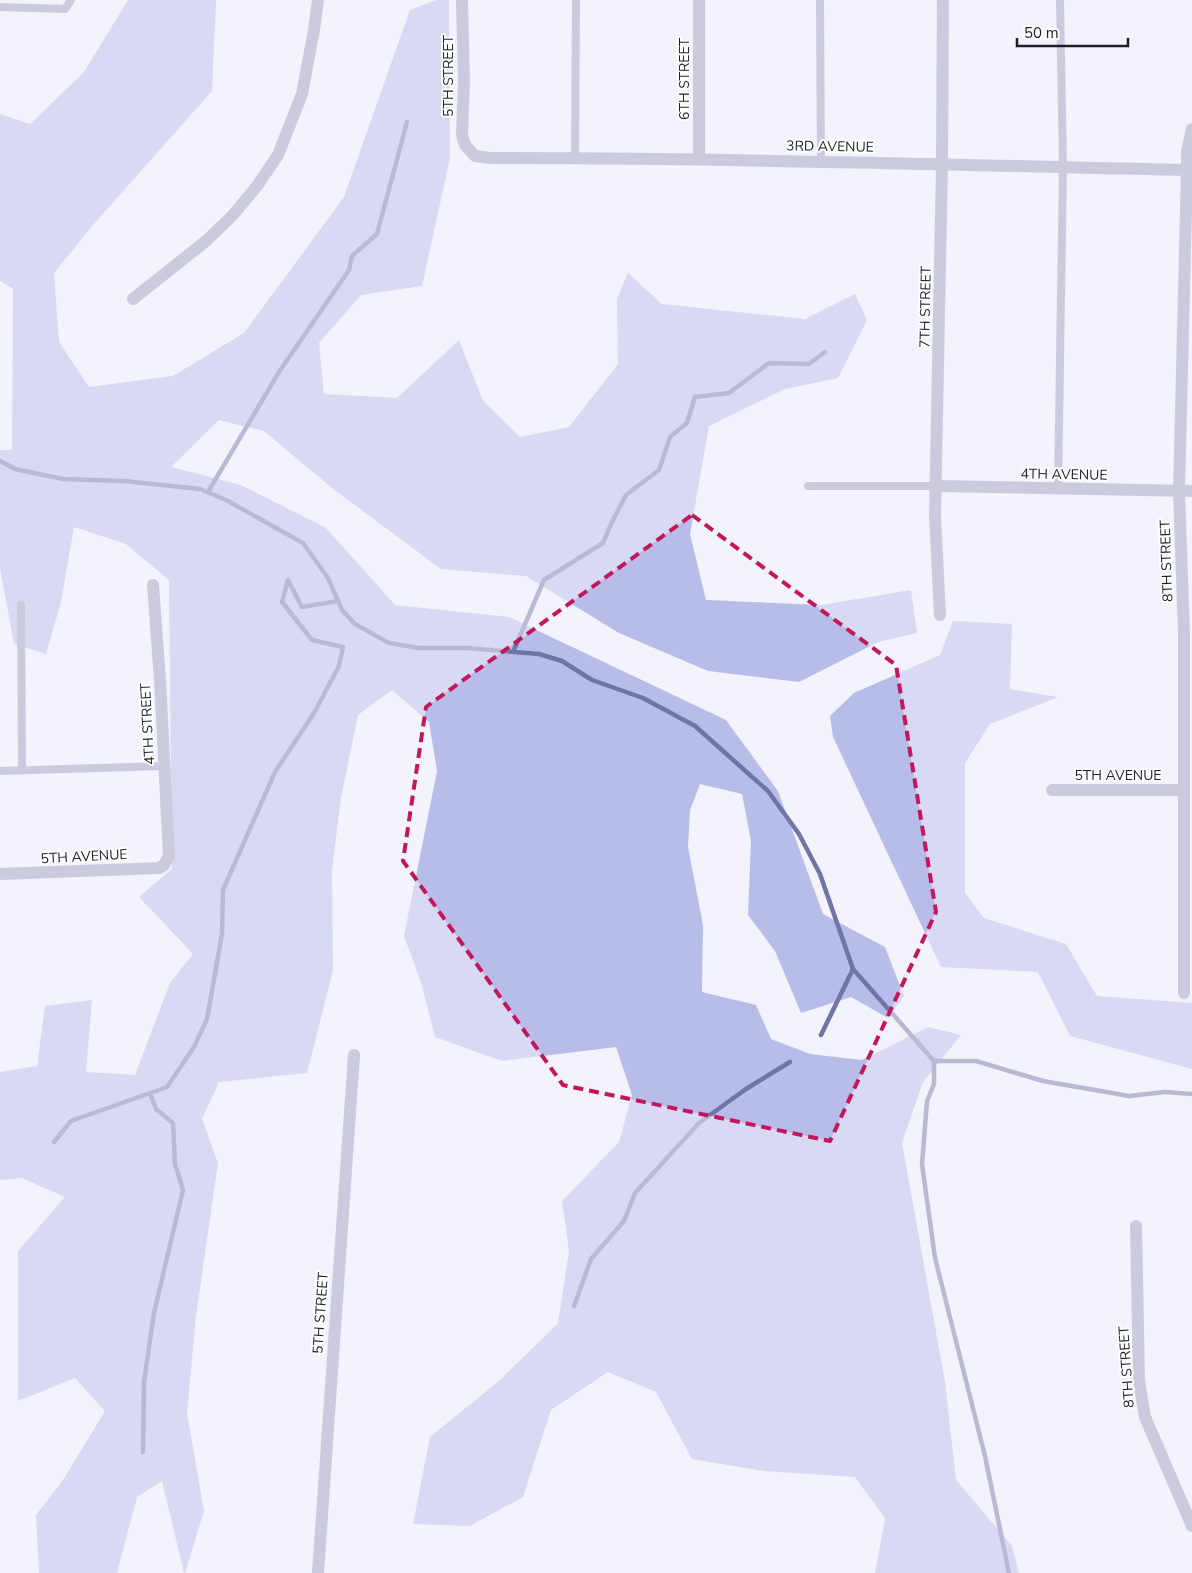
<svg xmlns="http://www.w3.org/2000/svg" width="1192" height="1573" viewBox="0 0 1192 1573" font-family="'Nunito Sans',sans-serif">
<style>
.green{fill:#b8bce9}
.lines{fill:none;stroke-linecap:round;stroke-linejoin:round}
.stream{stroke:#7175a5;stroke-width:4.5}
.service{stroke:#9a9dbb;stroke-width:8}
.minor{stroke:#9a9dbb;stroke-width:12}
.marked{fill:none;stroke:#c2185b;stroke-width:4;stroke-dasharray:10 6;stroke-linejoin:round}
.labels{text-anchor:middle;stroke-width:4;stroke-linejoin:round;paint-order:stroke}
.street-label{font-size:14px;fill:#1e1e26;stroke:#fff}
</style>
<rect width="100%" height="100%" fill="#f2f3fc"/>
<g class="green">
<path d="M128,0H216L212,91L94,224L54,273L59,342L89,387L173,376L244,333L344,197L410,10L436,0H449L450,158L422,286L361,295L319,343L324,394L397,398L459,340L483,401L520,437L569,427L618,364L617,299L628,273L662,304L805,319L855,294L867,320L838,378L785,389L709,426L690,534L706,600L821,605L911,590L917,633L878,642L799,682L708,671L619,633L526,576L441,569L332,488L264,431L219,420L171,467L241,485L326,528L395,605L509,617L726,720L778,791L823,914L885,947L904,996L888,1018L851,997L801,1013L775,951L748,915L751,841L742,794L700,784L690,810L688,847L703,925L702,992L756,1005L771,1039L810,1054L862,1060L928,1027L961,1035L923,1082L902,1143L945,1382L956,1480L1012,1546L1019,1573H875L885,1518L855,1477L764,1471L692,1459L656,1392L608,1372L551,1410L523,1497L470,1526L413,1524L430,1437L500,1380L558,1323L569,1251L562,1201L619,1142L632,1095L616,1047L502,1061L435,1037L421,982L404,936L437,771L429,722L392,690L358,715L341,798L332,870L333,970L307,1073L219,1082L202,1119L218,1163L196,1316L187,1413L204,1511L185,1573H184L162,1481L137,1497L117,1573H39L36,1515L63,1480L105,1411L75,1378L18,1401V1251L65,1197L22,1178L0,1180V1072L37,1066L45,1006L92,1000L86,1072L135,1075L170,983L193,954L139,897L172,869L169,580L126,544L74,527L61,602L46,654L14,644L0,568V450H12L13,289L0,281V114L30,124L84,72Z"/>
<path d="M953,621L1012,624L1010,689L1058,697L990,724L965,763V893L984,918L1066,944L1097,996L1192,1003V1069L1070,1036L1038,972L941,967L833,737L830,716L854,693L940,655Z"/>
</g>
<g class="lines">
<g class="stream">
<path d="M0,461L15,469L63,479L124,481L200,489L226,500L303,543L328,578L342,610L355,624L389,643L419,648H467L539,654L562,661L592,680L643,698L695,726L768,791L799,834L820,874L853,969L934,1061V1084L927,1101L922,1164L935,1258L985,1456L1009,1573"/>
<path d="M208,492L279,372L349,270L352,256L377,234L407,122"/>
<path d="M513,652L544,580L603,543L611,524L626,495L659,470L670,437L687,423L695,397L729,393L769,363L809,364L825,352"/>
<path d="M821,1035L853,969"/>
<path d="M934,1061H976L1043,1081L1129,1096L1165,1092L1192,1094"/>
<path d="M54,1142L71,1121L167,1087L194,1047L207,1019L222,934L223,890L275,772L314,713L339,666L343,647L312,640L282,602L288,580L302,607L338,601"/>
<path d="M574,1306L591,1259L624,1221L635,1193L699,1123L746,1089L790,1062"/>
<path d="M143,1452L144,1382L154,1313L183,1190L175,1164L173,1123L156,1109L150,1093"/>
</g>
<g class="service">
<path d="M820,0L821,161"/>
<path d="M0,7L65,9L71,0"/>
<path d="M575,158L576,0"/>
<path d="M808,486H936"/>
<path d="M1058,489L1063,168L1060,0"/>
<path d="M21,605L22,770"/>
<path d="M0,771L164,766"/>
</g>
<g class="minor">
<path d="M462,0L464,81L462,135L465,145L475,156L491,158C725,158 958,165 1192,170"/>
<path d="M699,159V0"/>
<path d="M133,299L206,241L232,216L257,186L278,155L302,94L314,30L318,0"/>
<path d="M936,486L1192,491"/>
<path d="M940,615L935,516L942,164L943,0"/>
<path d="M1052,790H1184"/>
<path d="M0,874L159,868L164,865L169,856L160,680L153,585"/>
<path d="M1184,993V633L1179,491L1187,170V151L1192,129"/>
<path d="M1136,1226L1139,1381L1145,1417L1192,1526"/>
<path d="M318,1573L354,1055"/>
</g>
</g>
<path d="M0 0H1192V1573H0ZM692,515L896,665L936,912L830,1141L563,1085L403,861L426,707Z" fill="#f2f3fc" fill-opacity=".55" fill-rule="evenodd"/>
<path class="marked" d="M692,515L896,665L936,912L830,1141L563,1085L403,861L426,707Z"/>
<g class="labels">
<g class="street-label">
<text transform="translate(448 76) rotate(-90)" y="5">5TH STREET</text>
<text transform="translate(684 79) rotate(-90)" y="5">6TH STREET</text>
<text transform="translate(830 146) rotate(1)" y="5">3RD AVENUE</text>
<text transform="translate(925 307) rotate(-89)" y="5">7TH STREET</text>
<text transform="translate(1064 474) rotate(1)" y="5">4TH AVENUE</text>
<text transform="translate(1166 561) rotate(-92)" y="5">8TH STREET</text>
<text transform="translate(147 724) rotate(-93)" y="5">4TH STREET</text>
<text x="1118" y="780">5TH AVENUE</text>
<text transform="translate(84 856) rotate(-3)" y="5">5TH AVENUE</text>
<text transform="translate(320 1313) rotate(-86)" y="5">5TH STREET</text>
<text transform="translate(1126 1367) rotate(-94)" y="5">8TH STREET</text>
</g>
</g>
<path d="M1017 38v8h111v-8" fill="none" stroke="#1e1e26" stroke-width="2.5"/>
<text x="1024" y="38" font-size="15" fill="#1e1e26" stroke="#ffffff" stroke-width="4" paint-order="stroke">50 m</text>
</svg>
